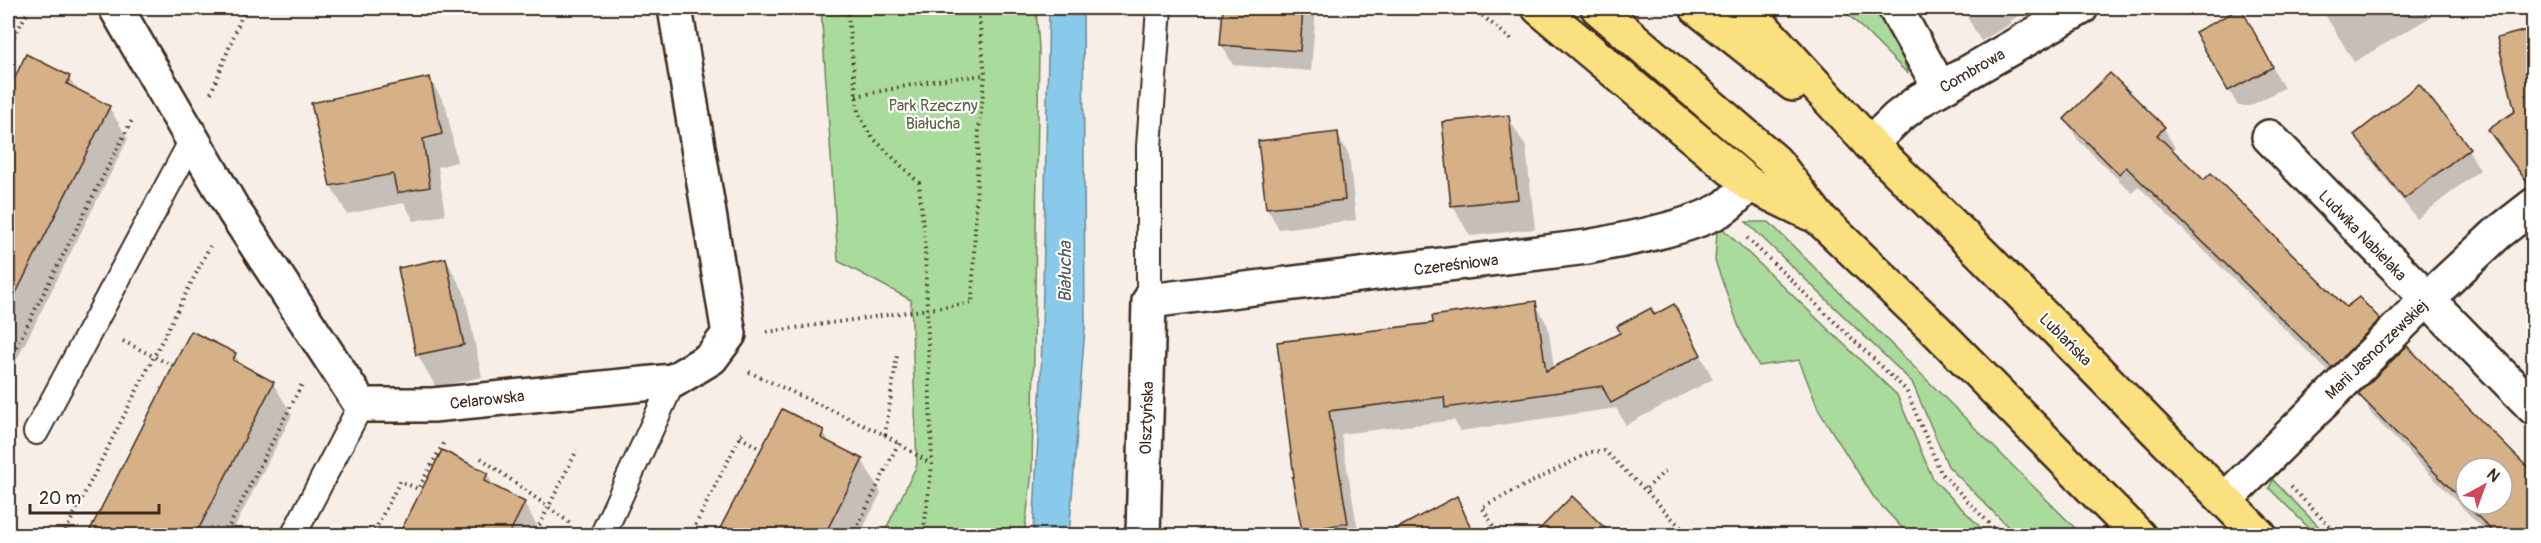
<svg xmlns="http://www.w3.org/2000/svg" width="2541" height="543" viewBox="0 0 2541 543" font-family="Pangolin,sans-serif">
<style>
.green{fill:#a9db9c;stroke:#72825d;stroke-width:1.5}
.water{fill:#89caea;stroke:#6a8a98;stroke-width:1.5}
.shadow{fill:#0003;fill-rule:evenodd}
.building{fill:#d6b188;stroke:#3b2a1e;stroke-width:1.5;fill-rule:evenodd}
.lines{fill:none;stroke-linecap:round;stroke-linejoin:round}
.service-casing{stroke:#3b2a1e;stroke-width:28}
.minor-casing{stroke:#3b2a1e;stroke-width:38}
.primary-casing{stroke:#3b2a1e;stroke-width:38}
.path{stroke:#3b2a1e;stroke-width:4;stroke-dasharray:1.5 4.5;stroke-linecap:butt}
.service{stroke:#fff;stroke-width:24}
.minor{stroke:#fff;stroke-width:33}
.primary{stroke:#fbe080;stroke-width:33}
.labels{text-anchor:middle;stroke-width:4.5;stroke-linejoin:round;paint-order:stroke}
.street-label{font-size:16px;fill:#3b2a1e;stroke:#fff}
.park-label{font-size:16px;fill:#5c5f44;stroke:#fff}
.water-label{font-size:18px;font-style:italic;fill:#525a5b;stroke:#fff}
</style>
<rect width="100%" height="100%" fill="#f7efe7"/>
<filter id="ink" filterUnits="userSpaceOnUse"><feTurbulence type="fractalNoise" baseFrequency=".0167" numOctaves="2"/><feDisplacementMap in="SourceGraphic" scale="12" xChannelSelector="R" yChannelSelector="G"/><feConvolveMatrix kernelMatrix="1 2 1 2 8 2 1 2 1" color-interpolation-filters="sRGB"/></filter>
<g filter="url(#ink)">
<g class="green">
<path d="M821,8H1036L1039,48L1032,472L1024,535H883L917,465L911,300L838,261Z"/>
<path d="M1842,8H1875L1902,55L1908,74Z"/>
<path d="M1746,222H1769L2082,535H2016L1948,466L1912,382Z"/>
<path d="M1722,228L1897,395L1933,479L1988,535H1900L1905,531L1875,499L1819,411L1799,360L1759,366L1740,330L1715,261L1717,232Z"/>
<path d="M2273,480L2327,535H2316L2269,488Z"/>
</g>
<path class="water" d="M1049,8H1083L1085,327L1069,536L1033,535L1041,379Z"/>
<g class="shadow">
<path d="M1224,8H1316L1311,71L1233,65L1221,44Z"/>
<path d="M1962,8H2031L2010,21L2012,23L1981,41Z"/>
<path d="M2321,8H2446L2354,62Z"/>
<path d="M2252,30L2284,88L2250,106H2238L2226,85Z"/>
<path d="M27,56L69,78L77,91L109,107L128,139L8,377V95Z"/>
<path d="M430,79L446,106L457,162L438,167L445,215L414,221L404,203L347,214L331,186L313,104Z"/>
<path d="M1508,117L1526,147L1535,229L1470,236L1453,206Z"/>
<path d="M2066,119L2164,128L2175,148L2172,152L2346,308L2359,299L2379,320L2391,340L2344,387L2138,186L2132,193L2078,140Z"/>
<path d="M2490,131L2534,185L2530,188L2502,151Z"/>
<path d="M1337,134L1349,155L1356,220L1279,229L1267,208L1259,143Z"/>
<path d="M2356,135L2468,149L2480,170L2417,219L2368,156Z"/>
<path d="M446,260L464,292L482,377L436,387L417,354Z"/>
<path d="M1535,303L1548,326L1554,368L1654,316L1687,329L1713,379L1626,425L1616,408L1460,431L1454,420L1341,434L1359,536H1306L1303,530L1279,344L1434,325Z"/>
<path d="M235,355L242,367L273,383L292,415L230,536H89Z"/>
<path d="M2360,395L2534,477V536H2490L2372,415ZM2466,468H2502V504H2466Z"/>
<path d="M823,431L831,445L862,460L881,493L859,536H718Z"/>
<path d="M487,474L495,488L524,503L543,536H400Z"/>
<path d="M1457,498L1476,536H1428Z"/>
</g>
<g class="building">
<path d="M1223,8H1303L1300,51L1220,45Z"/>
<path d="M2241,8L2273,67L2228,91L2195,32Z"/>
<path d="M2534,28V187H2531L2488,130L2515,111L2497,38Z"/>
<path d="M26,54L70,76L67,84L110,106L8,309V92Z"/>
<path d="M2110,73L2165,127L2157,135L2204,180L2211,173L2346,307L2359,297L2380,319L2332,368L2126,167L2119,174L2064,119Z"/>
<path d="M430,77L442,134L423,139L430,187L397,193L393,174L330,186L311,103Z"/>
<path d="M2419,84L2470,148L2404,199L2354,135Z"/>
<path d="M1509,115L1518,199L1451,206L1442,122Z"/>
<path d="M1338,132L1345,200L1266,208L1258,141Z"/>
<path d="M446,258L464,345L416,355L398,268Z"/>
<path d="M1536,301L1546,371L1620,333L1617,326L1651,308L1654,315L1674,304L1701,355L1611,403L1602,386L1445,408L1444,397L1329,411L1348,523L1302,531L1292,477H1294L1277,342L1433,323L1432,316Z"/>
<path d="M191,331L236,353L233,360L274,382L195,536H87Z"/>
<path d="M2407,346L2534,474V536H2497L2358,394ZM2466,468H2502V504H2466Z"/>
<path d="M782,409L824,430L821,438L863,459L824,536H716Z"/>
<path d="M442,450L488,473L484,481L525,502L508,536H398Z"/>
<path d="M1457,496L1474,536H1383Z"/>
<path d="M1572,496L1613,536H1533Z"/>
</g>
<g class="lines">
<g class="service-casing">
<g id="service">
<path d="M1149,301V147L1159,8"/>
<path d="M36,432L192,140"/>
<path d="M293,536L361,405"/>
<path d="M602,536L673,381"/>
</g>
</g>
<g class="minor-casing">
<g id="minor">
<path d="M116,8L234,211L361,405H433L673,381L711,358L729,334L675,8"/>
<path d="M1895,8L1940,88"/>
<path d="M2269,137L2534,408"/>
<path d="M1870,144L1898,117L1920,100L2081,8"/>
<path d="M2225,500L2426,300L2498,233L2534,205"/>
<path d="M1143,536L1149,301L1587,247C1624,240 1690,228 1722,209C1732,203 1741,192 1749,184"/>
</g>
</g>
<g class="primary-casing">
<g id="primary">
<path d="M1539,8L1749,184L1811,214"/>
<path d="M1598,8L1775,161L1818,217L1937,331L2139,536"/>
<path d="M1697,8L1793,84"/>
<path d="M1745,8L1870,144L1984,256L2260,536"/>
</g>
</g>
<g class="path">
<path d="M847,8L858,112L870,135L919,183L925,247L932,465L923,536"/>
<path d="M1473,8L1512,40"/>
<path d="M8,47L30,8"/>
<path d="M211,93L245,8"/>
<path d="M856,96L937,80L985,75"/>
<path d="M1747,238L1906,390L1941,473L2001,536"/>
<path d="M767,332L972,303L979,129L985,75L978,8"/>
<path d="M123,341L173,366"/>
<path d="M8,363L133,118"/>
<path d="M749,372L885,435L931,464"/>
<path d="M885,435L897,356"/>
<path d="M740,437L761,449"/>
<path d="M481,458L570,523"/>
<path d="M1665,471L1645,490L1689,536"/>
<path d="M2291,487L2339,536"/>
<path d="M63,536L210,246"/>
<path d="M224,536L302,384"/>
<path d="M372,536L400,481L418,489L444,442"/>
<path d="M534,536L577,450"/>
<path d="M690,536L744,429"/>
<path d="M853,536L899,442"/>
<path d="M1499,536L1482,507L1591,452L1604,451L1608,454L1645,490"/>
</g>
<use href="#service" class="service"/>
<use href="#minor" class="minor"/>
<use href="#primary" class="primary"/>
</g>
</g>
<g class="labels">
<g class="street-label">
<text transform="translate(1972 70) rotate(-30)" y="6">Combrowa</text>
<text transform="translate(2363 235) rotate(46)" y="6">Ludwika Nabielaka</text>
<text transform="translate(1456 264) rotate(-7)" y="6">Czereśniowa</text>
<text transform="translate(2066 339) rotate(45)" y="6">Lublańska</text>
<text transform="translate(2376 349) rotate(-44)" y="6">Marii Jasnorzewskiej</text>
<text transform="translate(487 399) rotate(-6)" y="6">Celarowska</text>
<text transform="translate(1146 418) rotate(-88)" y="6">Olsztyńska</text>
</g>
<g class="park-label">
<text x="933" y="111">Park Rzeczny<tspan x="933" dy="18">Białucha</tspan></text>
</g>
<g class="water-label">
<text transform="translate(1065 272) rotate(-90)" y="6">Białucha</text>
</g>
</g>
<rect width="2541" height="543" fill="none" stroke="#fff" stroke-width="30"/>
<rect x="15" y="15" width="2511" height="513" fill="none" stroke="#3b2a1e" stroke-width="2" filter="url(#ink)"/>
<g transform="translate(2484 486) rotate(41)"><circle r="28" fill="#ffffff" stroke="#b1aaa5" stroke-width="1.5"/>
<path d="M0-4.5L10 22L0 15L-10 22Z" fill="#d1495b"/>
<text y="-9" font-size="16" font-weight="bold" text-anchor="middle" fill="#3b2a1e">N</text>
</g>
<path d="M30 504v9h129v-9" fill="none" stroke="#3b2a1e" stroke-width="3"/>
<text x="39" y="504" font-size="18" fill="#3b2a1e" stroke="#ffffff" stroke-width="4.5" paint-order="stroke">20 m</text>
</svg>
